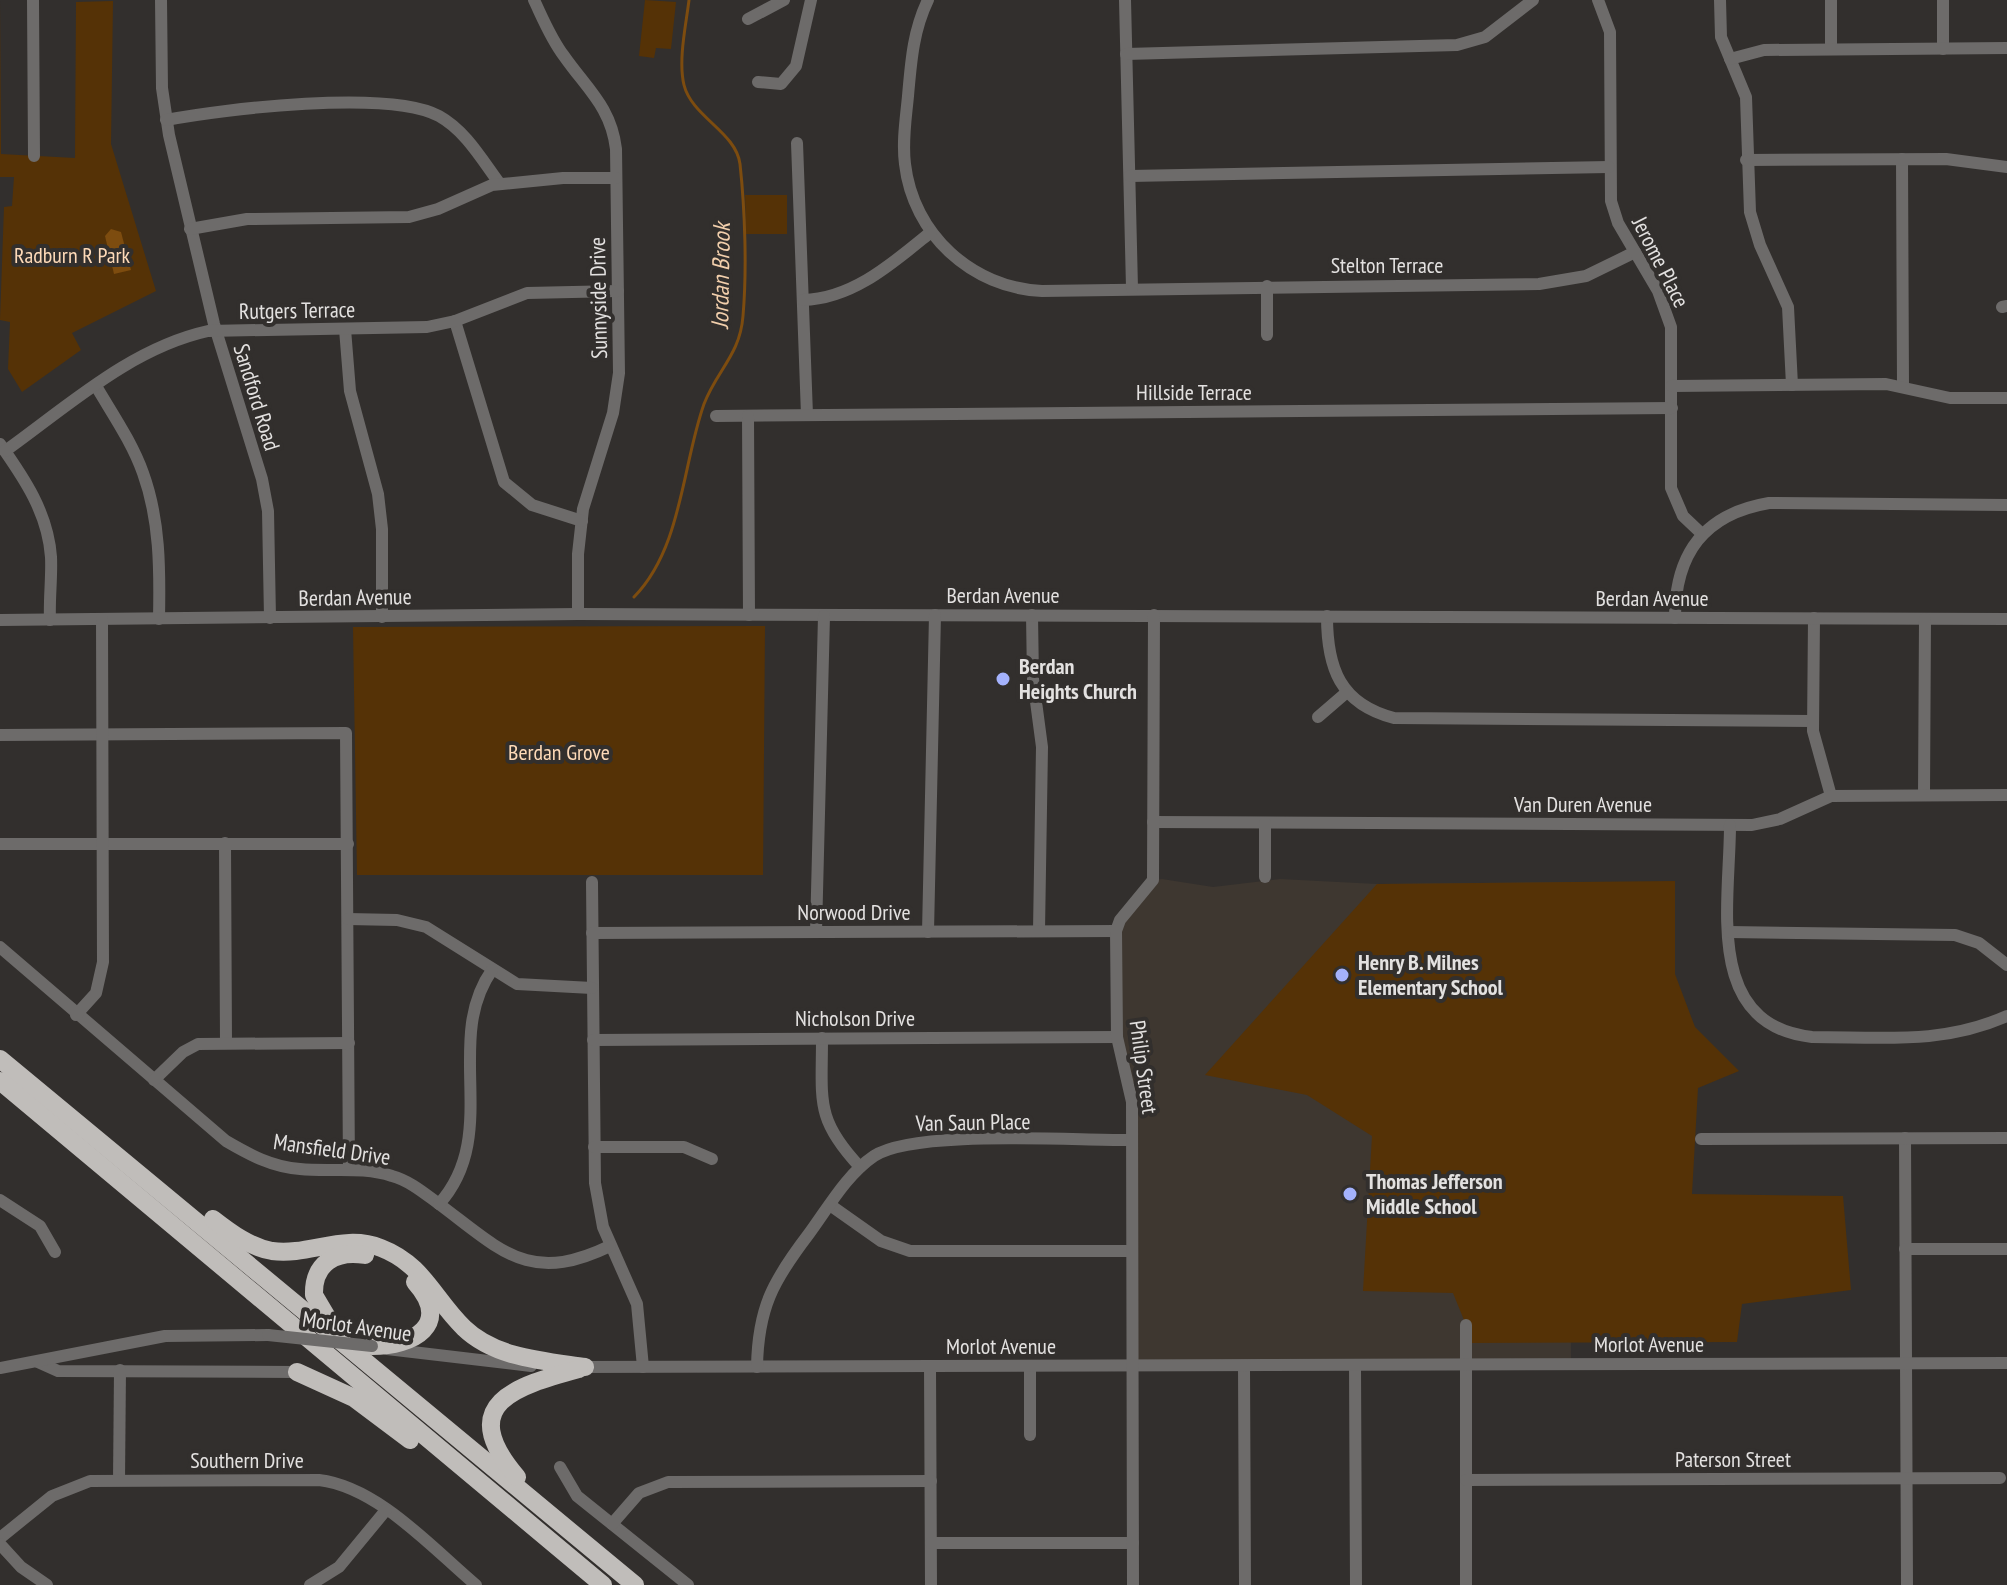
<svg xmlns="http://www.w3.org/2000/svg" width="2007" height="1585" viewBox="0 0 2007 1585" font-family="'PT Sans Narrow',sans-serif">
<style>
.built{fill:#3e3730}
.green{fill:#553206}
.water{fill:#7d4c0f}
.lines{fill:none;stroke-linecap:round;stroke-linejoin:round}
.stream{stroke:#7d4c0f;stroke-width:3}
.minor{stroke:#6d6b6a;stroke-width:12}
.highway{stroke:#c0bdba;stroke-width:18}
.minor-bridge{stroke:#6d6b6a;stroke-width:12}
.poi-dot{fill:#a4b2fc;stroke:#322f2d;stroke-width:3}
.labels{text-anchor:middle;stroke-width:8;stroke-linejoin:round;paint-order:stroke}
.park-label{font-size:22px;fill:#fedab8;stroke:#322f2d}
.street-label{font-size:22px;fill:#e3e1e0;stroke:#322f2d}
.poi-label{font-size:22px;font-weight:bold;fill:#e3e1e0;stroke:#322f2d;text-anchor:start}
.water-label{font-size:24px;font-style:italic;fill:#f2cfac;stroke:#322f2d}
</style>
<rect width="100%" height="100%" fill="#322f2d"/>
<path class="built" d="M1162,879L1213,887L1280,879L1377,884L1569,882L1571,1365L1133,1366L1131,1089L1120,1050L1116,931L1153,880Z"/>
<g class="green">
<path d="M0,0L1,154L75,158L76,2L113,1L111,144L156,291L72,333L81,350L22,392L8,369L10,322L0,320L4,207L12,206L14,177H0Z"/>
<path d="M645,0L676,2L671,49L656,48L654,58L639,56Z"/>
<path d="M745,195H787V234H746Z"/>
<path d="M765,626L763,875H357L353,627Z"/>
<path d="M1675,881V974L1695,1027L1739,1071L1698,1088L1692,1194L1843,1196L1851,1290L1742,1304L1737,1342L1466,1343V1325L1453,1293L1363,1291L1372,1136L1307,1095L1205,1075L1377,884Z"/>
</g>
<path class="water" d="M111,229L121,232L131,270L114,274L105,236Z"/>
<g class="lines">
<path class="stream" d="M634,597C682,548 682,466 704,404C717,370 740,355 743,316C747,270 745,210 740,164C736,132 692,117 684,85C678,60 686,25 689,0"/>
<g class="minor">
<path d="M33,0L34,156"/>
<path d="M161,0L162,88L169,135L214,324L262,479L268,511L270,618"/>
<path d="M534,0C543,19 551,39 564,56C587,89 611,107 616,149L619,373L613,413L583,509L578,554V614"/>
<path d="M928,0C913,31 911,62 908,96C906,118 902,141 905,164C913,234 972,288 1042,291L1539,284L1586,276L1635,252"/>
<path d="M1125,0L1132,288"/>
<path d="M1598,0L1610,32L1611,201L1618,223L1658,291L1671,327V488L1683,516L1702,534"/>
<path d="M1720,0L1721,37L1746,97L1750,212L1760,245L1788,307L1792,385"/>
<path d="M1831,0V49"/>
<path d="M1943,0V49"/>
<path d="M748,19L784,0"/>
<path d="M1126,54L1457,45L1485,37L1533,0"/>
<path d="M1730,59L1764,50L2007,48"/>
<path d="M758,82L781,84L796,66L811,0"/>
<path d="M166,120C224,109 389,89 439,116C466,131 482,160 500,184"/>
<path d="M797,143L807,415"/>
<path d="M1902,159L1903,386"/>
<path d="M1746,160L1946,159L2007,167"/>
<path d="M1130,176L1609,167"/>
<path d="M190,229L247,219L409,217L438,209L492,185L563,178H616"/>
<path d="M1267,286V335"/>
<path d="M803,300C853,299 894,262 931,232"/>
<path d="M2002,307L2007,306"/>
<path d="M455,321L504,482L532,505L582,521"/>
<path d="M345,329L350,391L378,494L382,529V617"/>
<path d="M96,386C113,415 132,442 143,473C160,520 160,569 159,619"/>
<path d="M1672,386L1886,384L1950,398H2007"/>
<path d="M716,416L1672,408"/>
<path d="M748,416L749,615"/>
<path d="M0,444C24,478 48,513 51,557C52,577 49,599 50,620"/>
<path d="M5,451C68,406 131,348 208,331L427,327L455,321L527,293L618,291"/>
<path d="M1032,615L1033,679L1042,747L1039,931"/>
<path d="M1327,616C1327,668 1340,704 1394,718L1812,721"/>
<path d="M1675,618C1675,554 1704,514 1769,503L2007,505"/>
<path d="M1814,618L1813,731L1831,796"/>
<path d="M0,620L578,614L2007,619"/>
<path d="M1318,717L1347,692"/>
<path d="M0,735L346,733L349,1170"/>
<path d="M1924,795L1925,619"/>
<path d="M1153,822L1752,825L1780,819L1831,796L2007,795"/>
<path d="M1730,825C1730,903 1703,1025 1812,1037C1882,1037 1942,1045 2007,1016"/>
<path d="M225,843L226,1043"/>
<path d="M0,844H348"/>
<path d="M1265,877V823"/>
<path d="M592,882L595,1183L603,1227L637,1304L643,1367"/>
<path d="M348,919L397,920L426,927L517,984L592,988"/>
<path d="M816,932L824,616"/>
<path d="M928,932L935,615"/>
<path d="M1729,932L1955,935L1979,943L2007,965"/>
<path d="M592,933L1116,931"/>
<path d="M0,947L226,1141C250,1155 272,1167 300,1169C331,1172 363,1166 392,1176C410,1181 424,1193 439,1204C502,1251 529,1285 610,1246"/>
<path d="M76,1015L96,993L103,962L102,619"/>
<path d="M822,1038C822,1101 815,1119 860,1167"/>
<path d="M593,1040L1117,1037"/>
<path d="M154,1080L183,1052L198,1044L349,1043"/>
<path d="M1905,1138L1907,1585"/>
<path d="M1701,1139L2007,1138"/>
<path d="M594,1147H684L712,1159"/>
<path d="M0,1200L40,1226L55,1252"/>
<path d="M439,1204C502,1134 442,1041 492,970"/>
<path d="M830,1205L881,1241L910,1251H1132"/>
<path d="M1905,1249H2007"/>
<path d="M1466,1325V1585"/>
<path d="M387,1349L531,1366"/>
<path d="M38,1362L58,1371L297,1372"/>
<path d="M1355,1365L1356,1585"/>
<path d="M930,1366L931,1585"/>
<path d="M1030,1366V1435"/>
<path d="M1244,1366L1245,1585"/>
<path d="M578,1367L2007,1363"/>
<path d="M757,1367C758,1308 773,1281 808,1235C828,1208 846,1175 874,1156C914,1129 1077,1141 1132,1140"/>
<path d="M0,1368L165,1336L268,1335"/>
<path d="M560,1467L577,1496L688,1585"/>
<path d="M119,1480L120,1370"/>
<path d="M1466,1480L2000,1478"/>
<path d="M612,1524L639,1493L668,1482L931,1481"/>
<path d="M0,1538L52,1496L90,1481L319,1480C378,1487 432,1548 476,1585"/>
<path d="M931,1543H1133"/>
<path d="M0,1544L21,1567L47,1585"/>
<path d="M310,1585L339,1567L386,1510"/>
<path d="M1133,1585L1132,1102L1117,1037L1116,931L1120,920L1153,880L1154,615"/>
</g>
<g class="highway">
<path d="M0,1059L635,1585"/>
<path d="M0,1081L603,1585"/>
<path d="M213,1219C231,1233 250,1247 272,1251C310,1256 343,1233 381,1248C423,1264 434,1299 464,1328C495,1358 544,1361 585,1367"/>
<path d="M330,1322L314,1295C313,1263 336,1250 365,1255"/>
<path d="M372,1346C413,1346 453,1325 415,1282"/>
<path d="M297,1372L354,1398L410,1440"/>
<path d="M517,1477C454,1403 517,1386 579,1369"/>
</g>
<path class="minor-bridge" d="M268,1335L372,1346"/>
</g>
<g class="poi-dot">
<circle cx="1003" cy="679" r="8"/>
<circle cx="1342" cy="975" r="8"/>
<circle cx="1350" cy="1194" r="8"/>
</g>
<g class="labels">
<g class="park-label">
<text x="72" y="263">Radburn R Park</text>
<text x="559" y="760">Berdan Grove</text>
</g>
<g class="street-label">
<text transform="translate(1661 262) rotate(63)" y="8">Jerome Place</text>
<text x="1387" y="273">Stelton Terrace</text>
<text transform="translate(598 298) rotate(-91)" y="8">Sunnyside Drive</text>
<text transform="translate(297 310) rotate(-1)" y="8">Rutgers Terrace</text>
<text x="1194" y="400">Hillside Terrace</text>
<text transform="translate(257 397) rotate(73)" y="8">Sandford Road</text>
<text x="1003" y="603">Berdan Avenue</text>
<text transform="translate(355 597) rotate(-1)" y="8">Berdan Avenue</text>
<text x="1652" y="606">Berdan Avenue</text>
<text x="1583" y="812">Van Duren Avenue</text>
<text x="854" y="920">Norwood Drive</text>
<text x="855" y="1026">Nicholson Drive</text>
<text transform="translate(1144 1067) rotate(82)" y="8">Philip Street</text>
<text transform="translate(973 1122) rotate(-1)" y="8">Van Saun Place</text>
<text transform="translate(332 1149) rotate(8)" y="8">Mansfield Drive</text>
<text transform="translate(357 1326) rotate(8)" y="8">Morlot Avenue</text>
<text x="1649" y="1352">Morlot Avenue</text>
<text x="1001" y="1354">Morlot Avenue</text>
<text x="1733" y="1467">Paterson Street</text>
<text x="247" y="1468">Southern Drive</text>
</g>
<g class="poi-label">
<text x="1019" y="674">Berdan<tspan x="1019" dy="25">Heights Church</tspan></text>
<text x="1358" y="970">Henry B. Milnes<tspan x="1358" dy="25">Elementary School</tspan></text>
<text x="1366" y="1189">Thomas Jefferson<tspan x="1366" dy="25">Middle School</tspan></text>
</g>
<g class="water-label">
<text transform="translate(721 276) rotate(-89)" y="8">Jordan Brook</text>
</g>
</g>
</svg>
